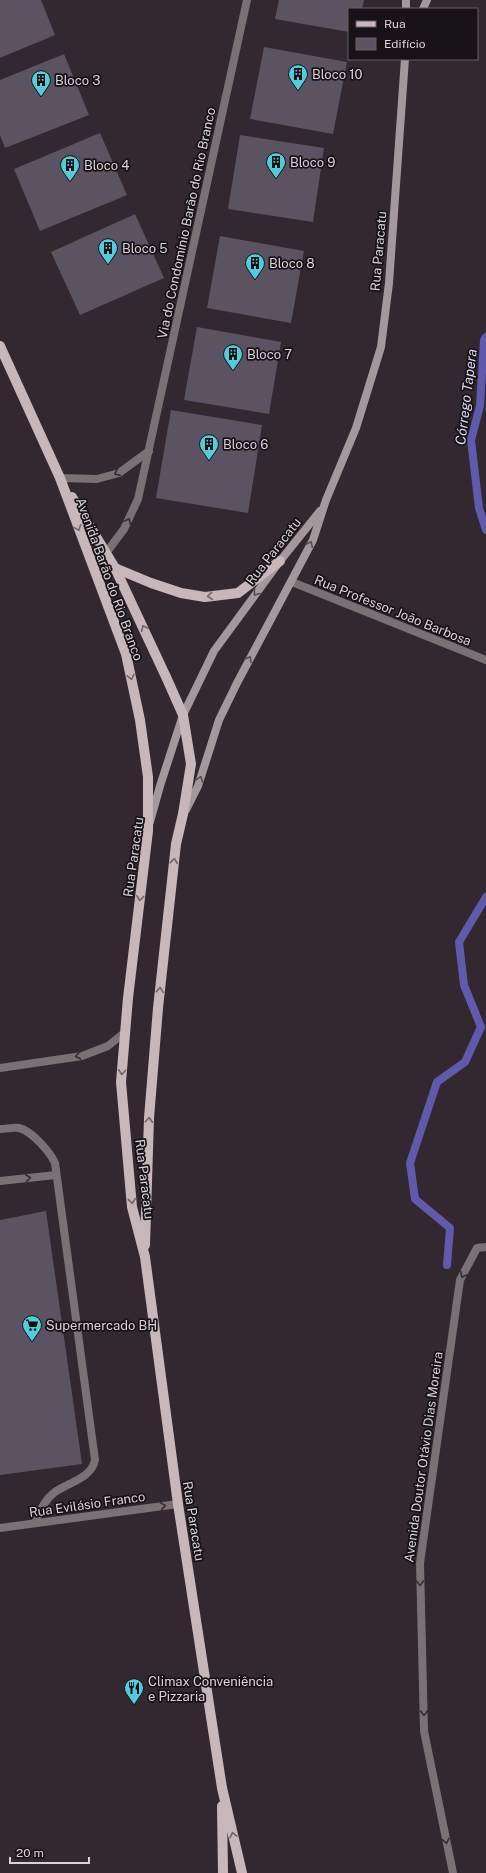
<svg xmlns="http://www.w3.org/2000/svg" width="486" height="1873" viewBox="0 0 486 1873" font-family="'Public Sans',sans-serif">
<style>
.lines{fill:none;stroke-linecap:round;stroke-linejoin:round}
.stream{stroke:#5f5aab;stroke-width:8}
.building{fill:#5b5361}
.service{stroke:#797173;stroke-width:8}
.minor{stroke:#797173;stroke-width:8}
.secondary{stroke:#a5989c;stroke-width:8}
.primary{stroke:#c7b7bb;stroke-width:10}
.oneway{stroke:#342e32}
.oneway2{stroke:#6f6468}
.oneway3{stroke:#574e52}
.labels{text-anchor:middle;stroke-width:3.5;stroke-linejoin:round;paint-order:stroke}
.poi-label{font-size:13px;fill:#dbd3d9;stroke:#171216;text-anchor:start}
.street-label{font-size:13px;fill:#dbd3d9;stroke:#171216}
.water-label{font-size:14px;font-style:italic;fill:#dadbf2;stroke:#171216}
</style>
<rect width="100%" height="100%" fill="#332730"/>
<g class="lines">
<g class="stream">
<path d="M486,337L484,340L480,406L471,440L479,508L486,530"/>
<path d="M447,1265L450,1228L415,1199L410,1163L437,1082L465,1062L481,1027L464,985L459,942L486,897"/>
</g>
</g>
<g class="building">
<path d="M0,0H41L55,35L0,58Z"/>
<path d="M279,0H364L362,9H349V32L275,19Z"/>
<path d="M264,47L347,62L333,134L250,119Z"/>
<path d="M64,54L89,115L5,148L0,135V80Z"/>
<path d="M100,133L127,195L40,231L14,169Z"/>
<path d="M240,135L324,148L313,222L228,209Z"/>
<path d="M135,214L164,278L80,315L51,252Z"/>
<path d="M220,236L304,251L291,323L207,308Z"/>
<path d="M197,327L281,342L269,414L184,400Z"/>
<path d="M171,410L262,425L248,513L156,498Z"/>
<path d="M46,1211L82,1464L0,1475V1220Z"/>
</g>
<g class="lines">
<g class="service">
<path d="M0,1129C6,1129 14,1127 19,1128C32,1131 50,1152 55,1163L95,1460C91,1479 69,1482 55,1492C44,1500 40,1512 35,1523"/>
<path d="M0,1181L56,1175"/>
</g>
<g class="minor">
<path d="M60,478L97,479L119,473L149,451"/>
<path d="M106,553L124,529L138,499L247,0"/>
<path d="M292,582L486,660"/>
<path d="M0,1068L82,1056L108,1046L124,1033"/>
<path d="M0,1528L178,1504"/>
<path d="M453,1873L424,1731L420,1563L460,1280L477,1248L486,1247"/>
</g>
<g class="secondary">
<path d="M406,9V0"/>
<path d="M423,9L427,0"/>
<path d="M186,810L198,786L219,720L237,683L313,540L326,500L356,428L381,347L389,283L405,59"/>
<path d="M150,822L160,786L183,715L214,651L280,561L320,511"/>
</g>
<g class="primary">
<path d="M0,346L60,478L126,654L140,720L148,777V831L128,998L121,1082L132,1207L145,1257L178,1504L222,1788L242,1873"/>
<path d="M72,497L115,568L167,679L183,715L191,764L183,814L176,844L158,1008L149,1118L145,1245"/>
<path d="M115,568L151,583L181,593L205,597L238,593L280,561"/>
<path d="M222,1806L223,1873"/>
</g>
</g>
<defs><path id="oneway-chevron" d="M-2-3.5L2.5 0L-2 3.5" fill="none" stroke-width="1.6" stroke-linecap="round" stroke-linejoin="round"/></defs>
<g class="oneway">
<use href="#oneway-chevron" transform="translate(117 473) rotate(156)"/>
<use href="#oneway-chevron" transform="translate(128 521) rotate(-66)"/>
<use href="#oneway-chevron" transform="translate(78 1056) rotate(169)"/>
<use href="#oneway-chevron" transform="translate(28 1178) rotate(-6)"/>
<use href="#oneway-chevron" transform="translate(463 1275) rotate(116)"/>
<use href="#oneway-chevron" transform="translate(163 1506) rotate(-8)"/>
<use href="#oneway-chevron" transform="translate(420 1583) rotate(89)"/>
<use href="#oneway-chevron" transform="translate(424 1713) rotate(89)"/>
<use href="#oneway-chevron" transform="translate(446 1841) rotate(79)"/>
</g>
<g class="oneway2">
<use href="#oneway-chevron" transform="translate(78 528) rotate(70)"/>
<use href="#oneway-chevron" transform="translate(210 596) rotate(175)"/>
<use href="#oneway-chevron" transform="translate(144 628) rotate(-115)"/>
<use href="#oneway-chevron" transform="translate(131 677) rotate(78)"/>
<use href="#oneway-chevron" transform="translate(174 861) rotate(-84)"/>
<use href="#oneway-chevron" transform="translate(140 898) rotate(97)"/>
<use href="#oneway-chevron" transform="translate(160 990) rotate(-84)"/>
<use href="#oneway-chevron" transform="translate(122 1072) rotate(94)"/>
<use href="#oneway-chevron" transform="translate(149 1120) rotate(-87)"/>
<use href="#oneway-chevron" transform="translate(132 1201) rotate(84)"/>
<use href="#oneway-chevron" transform="translate(233 1835) rotate(-103)"/>
</g>
<g class="oneway3">
<use href="#oneway-chevron" transform="translate(310 544) rotate(-65)"/>
<use href="#oneway-chevron" transform="translate(256 593) rotate(126)"/>
<use href="#oneway-chevron" transform="translate(249 659) rotate(-61)"/>
<use href="#oneway-chevron" transform="translate(200 779) rotate(-72)"/>
</g>
<defs>
<g id="building-pin" transform="scale(1)"><path d="M0 17L-7.5 6A9.5 9.5 0 1 1 7.5 6Z" fill="#54cadd" stroke="#171216"/><path d="M-4-6H4V6H1V3H-1V6H-4ZM-2.5-4.3h1.7v1.8h-1.7ZM.8-4.3h1.7v1.8H.8ZM-2.5-1h1.7V.8h-1.7ZM.8-1h1.7V.8H.8Z" fill="#111"/></g>
<g id="supermarket-pin" transform="scale(1)"><path d="M0 17L-7.5 6A9.5 9.5 0 1 1 7.5 6Z" fill="#54cadd" stroke="#171216"/><path d="M-6-5.5h2.5l.6 2H6L4.5 2H-2.5L-4.4-4H-6ZM-1.5 3.2a1.3 1.3 0 1 0 .1 0ZM3 3.2a1.3 1.3 0 1 0 .1 0Z" fill="#111"/></g>
<g id="restaurant-pin" transform="scale(1)"><path d="M0 17L-7.5 6A9.5 9.5 0 1 1 7.5 6Z" fill="#54cadd" stroke="#171216"/><path d="M-5-6h1v4h1v-4h1v4h1v-4h1v5L-1.5 .5V6h-2V.5L-5-1ZM5-6V6H3V1.5H1.5Q1.5-4 5-6Z" fill="#111"/></g>
</defs>
<g fill-rule="evenodd">
<use href="#building-pin" x="298" y="74"/>
<use href="#building-pin" x="41" y="80"/>
<use href="#building-pin" x="276" y="162"/>
<use href="#building-pin" x="70" y="165"/>
<use href="#building-pin" x="108" y="248"/>
<use href="#building-pin" x="255" y="263"/>
<use href="#building-pin" x="233" y="354"/>
<use href="#building-pin" x="209" y="444"/>
<use href="#supermarket-pin" x="32" y="1325"/>
<use href="#restaurant-pin" x="134" y="1688"/>
</g>
<g class="labels">
<g class="poi-label">
<text x="312" y="79">Bloco 10</text>
<text x="55" y="85">Bloco 3</text>
<text x="290" y="167">Bloco 9</text>
<text x="84" y="170">Bloco 4</text>
<text x="122" y="253">Bloco 5</text>
<text x="269" y="268">Bloco 8</text>
<text x="247" y="359">Bloco 7</text>
<text x="223" y="449">Bloco 6</text>
<text x="46" y="1330">Supermercado BH</text>
<text x="148" y="1686">Climax Conveniência<tspan x="148" dy="15">e Pizzaria</tspan></text>
</g>
<g class="street-label">
<text transform="translate(186 223) rotate(-78)" y="5">Via do Condomínio Barão do Rio Branco</text>
<text transform="translate(378 251) rotate(-85)" y="5">Rua Paracatu</text>
<text transform="translate(273 551) rotate(-52)" y="5">Rua Paracatu</text>
<text transform="translate(110 579) rotate(70)" y="5">Avenida Barão do Rio Branco</text>
<text transform="translate(393 610) rotate(22)" y="5">Rua Professor João Barbosa</text>
<text transform="translate(133 857) rotate(-82)" y="5">Rua Paracatu</text>
<text transform="translate(145 1179) rotate(83)" y="5">Rua Paracatu</text>
<text transform="translate(423 1457) rotate(-82)" y="5">Avenida Doutor Otávio Dias Moreira</text>
<text transform="translate(87 1504) rotate(-8)" y="5">Rua Evilásio Franco</text>
<text transform="translate(194 1521) rotate(81)" y="5">Rua Paracatu</text>
</g>
<g class="water-label">
<text transform="translate(466 397) rotate(-83)" y="5">Córrego Tapera</text>
</g>
</g>
<rect x="348" y="8" width="130" height="52" fill="#171216" stroke="#655f64"/>
<rect x="356" y="21" width="20" height="6" fill="#c7b7bb" stroke="#655f64"/>
<text x="384" y="28" font-size="12" fill="#dbd3d9">Rua</text>
<rect x="356" y="38" width="20" height="12" fill="#5b5361" stroke="#655f64"/>
<text x="384" y="48" font-size="12" fill="#dbd3d9">Edifício</text>
<path d="M10 1857v6h79v-6" fill="none" stroke="#dbd3d9" stroke-width="2"/>
<text x="16" y="1857" font-size="12" fill="#dbd3d9" stroke="#171216" stroke-width="3" paint-order="stroke">20 m</text>
</svg>
